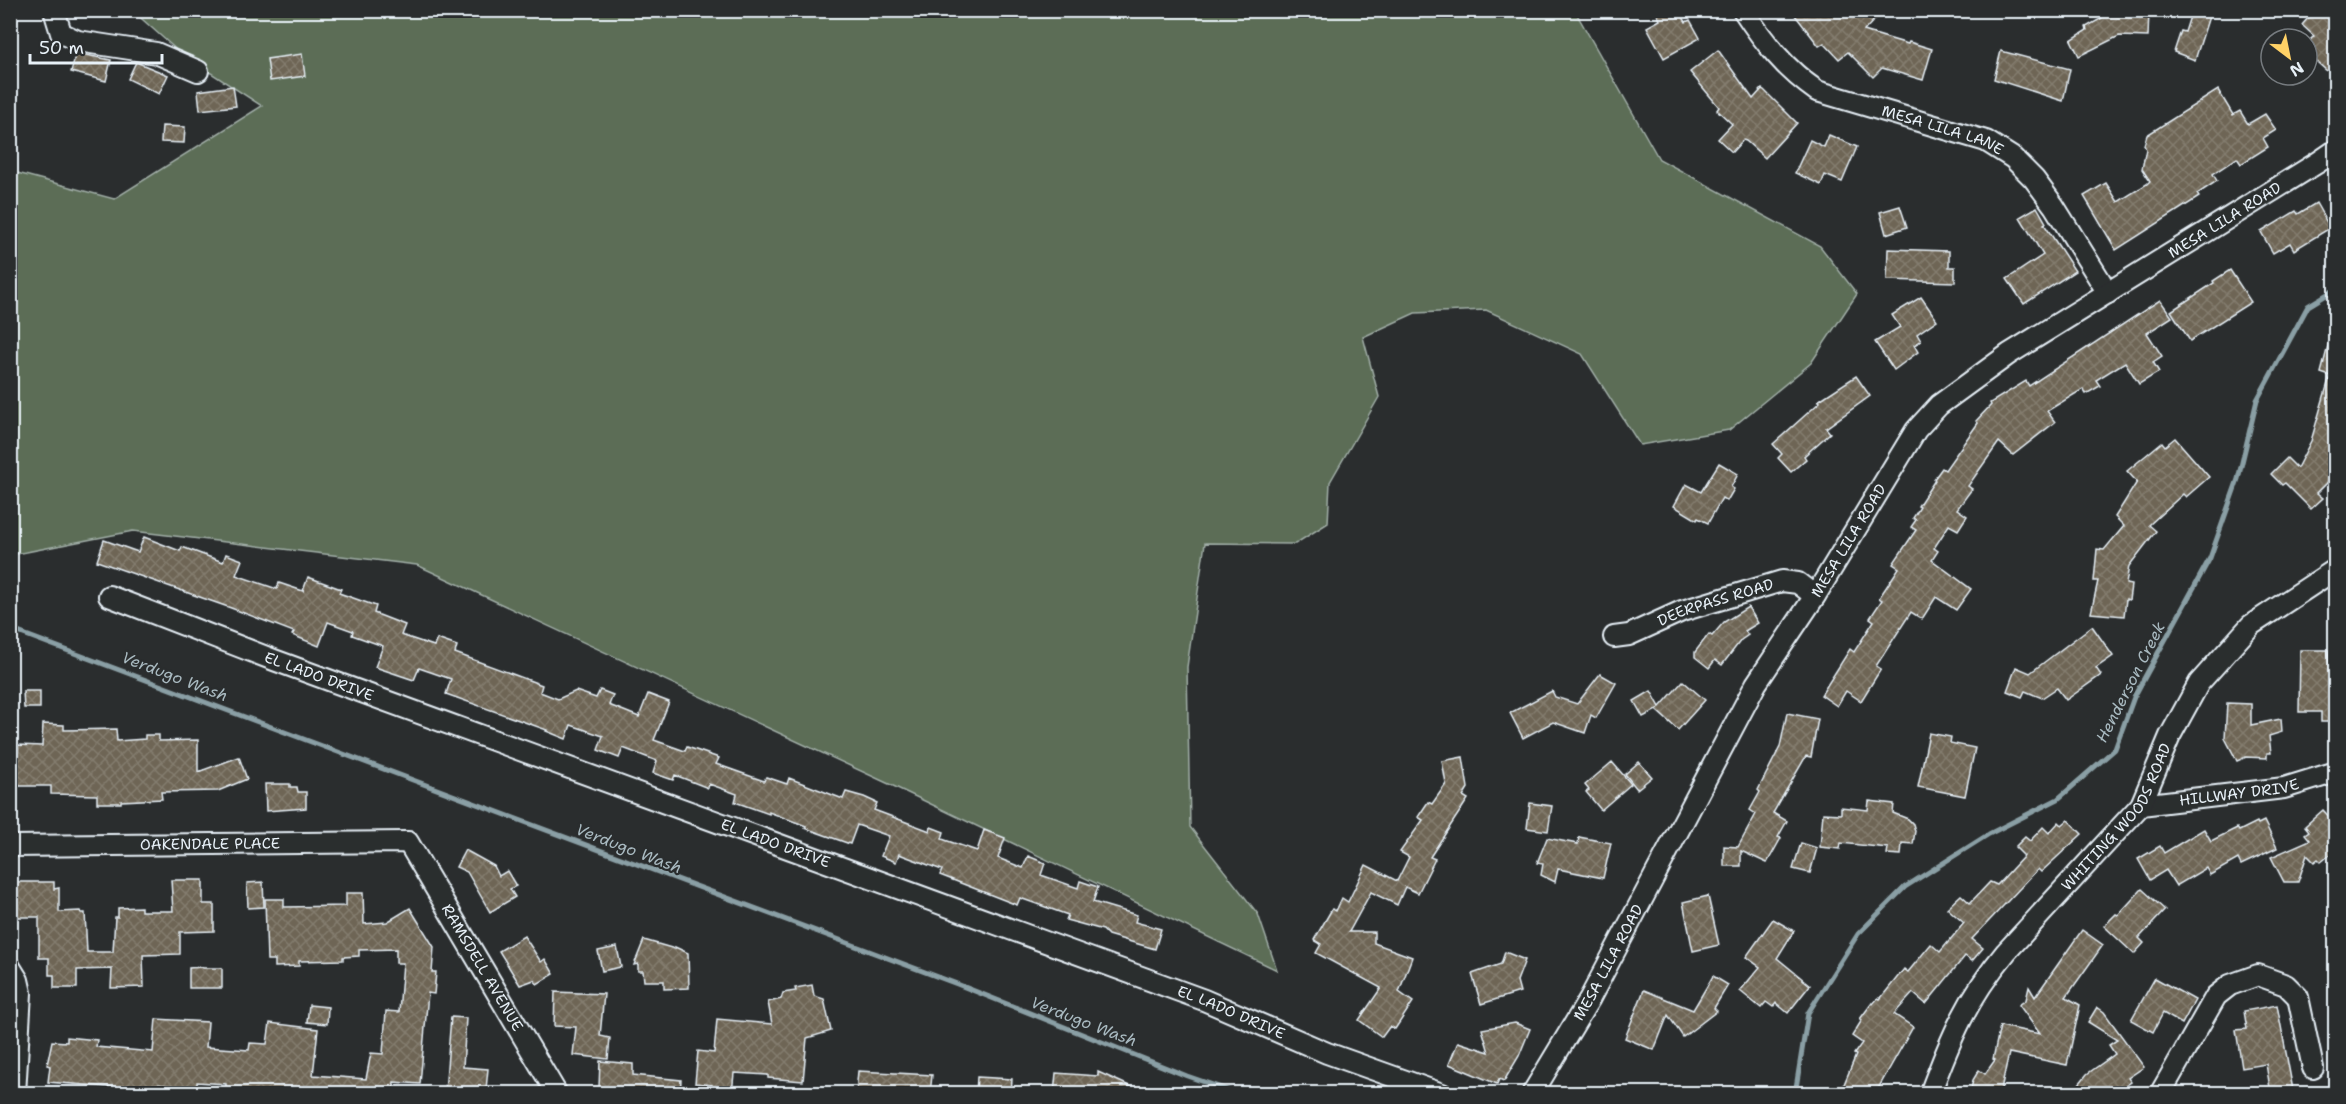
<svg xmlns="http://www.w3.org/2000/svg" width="2346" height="1104" viewBox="0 0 2346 1104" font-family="'Shantell Sans',sans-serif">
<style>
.green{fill:#5b6d57;stroke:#a2afa8;stroke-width:1.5}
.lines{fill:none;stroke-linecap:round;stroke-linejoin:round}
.stream{stroke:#8a9fa5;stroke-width:5}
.building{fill:url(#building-cross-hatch);stroke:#e8f1f8;stroke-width:1.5}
.minor-casing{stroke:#e8f1f8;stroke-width:24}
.minor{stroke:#2a2d2e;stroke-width:20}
.labels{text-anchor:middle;stroke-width:4.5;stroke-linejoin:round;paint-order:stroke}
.street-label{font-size:15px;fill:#e8f1f8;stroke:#2a2d2e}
.water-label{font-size:16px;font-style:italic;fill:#a9bac1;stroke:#2a2d2e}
</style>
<defs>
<pattern id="building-cross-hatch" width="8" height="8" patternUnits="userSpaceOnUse" patternTransform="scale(1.5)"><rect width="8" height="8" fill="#6e6555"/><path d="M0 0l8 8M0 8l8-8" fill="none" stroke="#837c6e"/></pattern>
</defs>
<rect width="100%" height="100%" fill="#2a2d2e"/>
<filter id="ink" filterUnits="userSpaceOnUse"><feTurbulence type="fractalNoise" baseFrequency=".0167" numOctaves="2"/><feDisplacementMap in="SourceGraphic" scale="12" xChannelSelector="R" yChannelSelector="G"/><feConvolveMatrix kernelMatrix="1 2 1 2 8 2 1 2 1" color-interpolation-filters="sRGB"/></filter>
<g filter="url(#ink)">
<path class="green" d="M133,11H1575L1659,159L1820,246L1857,294L1811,363L1729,430L1640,445L1582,354L1486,310L1415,313L1363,337L1379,397L1330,482L1328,523L1295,544L1205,543L1187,667L1190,827L1258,914L1277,970L889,784L417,565L133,531L11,555L10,171L114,199L262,106L180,53Z"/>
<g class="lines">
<g class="stream">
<path d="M10,629L957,984L1187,1076L1239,1094"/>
<path d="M1795,1094L1808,1013L1858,934L1905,887L1989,834L2058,799L2115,749L2134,697L2210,558L2238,479L2257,400L2308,306L2336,289"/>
</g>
</g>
<g class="building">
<path d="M1655,10H1679L1686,22L1690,20L1700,38L1664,58L1647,27L1660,20Z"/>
<path d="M1791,10H1867L1875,19L1864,31L1908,44L1909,42L1932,49L1923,80L1882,68L1873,77L1848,52L1839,59L1824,43L1819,46Z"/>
<path d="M2116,10H2149L2148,37L2119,36L2079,56L2071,40L2087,30L2086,27Z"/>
<path d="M2192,10H2211L2195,60L2174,52L2181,31L2185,32Z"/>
<path d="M2315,10H2321L2334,22L2330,27L2336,32V79L2308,54L2315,47L2309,41L2314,36L2302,25Z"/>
<path d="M1718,50L1753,99L1762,89L1764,90L1797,123L1765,158L1746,141L1743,140L1732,152L1718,139L1732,124L1717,110L1719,107L1690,72Z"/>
<path d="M2001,51L2070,69L2063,101L1994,79Z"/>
<path d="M76,53L111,60L106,81L71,72Z"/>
<path d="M302,54L305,76L270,81L267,59Z"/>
<path d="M136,62L168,75L159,94L128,79Z"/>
<path d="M233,86L236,106L200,110L198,91Z"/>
<path d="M2218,90L2233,115L2240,111L2248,124L2265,114L2276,130L2263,138L2268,147L2241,164L2237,158L2213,174L2217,181L2197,194L2199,197L2116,250L2084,196L2106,183L2118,202L2147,184L2150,181L2142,169L2146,149L2144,145L2147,135Z"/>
<path d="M162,126L185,127L184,143L161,142Z"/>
<path d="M1829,135L1857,147L1842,182L1825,175L1821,185L1795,173L1810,140L1824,147Z"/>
<path d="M2316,203L2330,228L2294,250L2290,243L2273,253L2261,232L2296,211L2298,214Z"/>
<path d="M1900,206L1907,227L1886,234L1880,212Z"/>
<path d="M2037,207L2046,223L2044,224L2075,271L2024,304L2007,279L2043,255L2020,217Z"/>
<path d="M1888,249L1949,251V267H1955V282L1887,280Z"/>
<path d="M2230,270L2251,302L2190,341L2171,311L2214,283L2213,281Z"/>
<path d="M1921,297L1937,320L1917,334L1921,341L1914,345L1918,352L1894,370L1875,342L1900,327L1892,315Z"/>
<path d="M2160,300L2172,317L2147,333L2162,356L2153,362L2159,372L2139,384L2125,362L2096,380L2100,386L2086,394L2083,389L2047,411L2055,422L2013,455L1999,442L1968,486L1972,489L1957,509L1967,516L1958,530L1949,525L1934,548L1938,551L1932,560L1971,589L1956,610L1936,597L1922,619L1911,612L1876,666L1881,669L1861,701L1846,691L1837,706L1821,695L1850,649L1854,652L1874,621L1870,618L1882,600L1879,598L1899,568L1893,564L1916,530L1911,527L1916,520L1913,518L1920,507L1918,506L1935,480L1934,479L1942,468L1945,470L1978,423L1976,421L1991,405L1990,403L2026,381L2029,386Z"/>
<path d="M2331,334L2336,335V450L2329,470L2335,475L2317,493L2323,498L2311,509L2285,483L2282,485L2271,474L2287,458L2297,468L2311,441L2330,376L2321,373Z"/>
<path d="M1856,376L1870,396L1826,428L1830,433L1804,456L1806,459L1791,472L1778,458L1782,454L1773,444L1820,402L1818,401Z"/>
<path d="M2175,438L2209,477L2186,497L2183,494L2149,525L2156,531L2129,566L2126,584L2131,585L2129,600L2126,599L2124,616L2091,613L2098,581H2094L2097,549L2104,550L2124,526L2115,517L2137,482L2127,471L2162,442L2165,446Z"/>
<path d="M1719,463L1738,474L1731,487L1734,489L1727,501L1722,498L1708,523L1698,518L1697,520L1674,506L1686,484L1701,492Z"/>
<path d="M144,537L180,551L182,547L223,562L226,554L242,560L236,575L277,589L279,583L303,591L308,577L341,589L339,593L376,606L374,613L405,625L401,635L434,646L437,639L457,646L455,653L542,685L540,692L558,699L576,691L596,698L600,690L613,695L609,705L639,717L648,694L669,702L654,740L685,751L687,747L719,758L716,764L764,781L766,777L787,784L789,778L843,799L846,792L864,797L877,803L874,810L930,831L931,827L944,832L942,839L977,851L984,830L1005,838L998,858L1023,868L1028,856L1045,863L1041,875L1078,888L1080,881L1098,887L1093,902L1137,915L1135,922L1161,929L1155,949L1108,935L1103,930L1066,920L1068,915L1020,898L1017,905L940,875L942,870L899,854L896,862L881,856L889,836L857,825L850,844L805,828L806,826L769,812V814L735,802L737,794L709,784L708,788L675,775L673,780L653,773L657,761L623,748L619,758L598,750L603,736L571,725L566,739L546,731L547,730L446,694L451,679L419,668L414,680L375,667L383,646L352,635L353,631L328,622L319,646L292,635L294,632L231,608L97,561L104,540L138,552Z"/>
<path d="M1748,607L1758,623L1745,631L1748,635L1741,640L1722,665L1715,660L1709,668L1695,657V652L1709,634L1712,636L1724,622Z"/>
<path d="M2092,626L2113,656L2096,668L2101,675L2066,700L2057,688L2042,698L2025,691L2022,697L2007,691L2016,667L2030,673Z"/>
<path d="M2300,650H2328L2330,681H2336V722H2321V712H2299Z"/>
<path d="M1600,674L1616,683L1596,718L1591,715L1585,733L1553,722L1523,738L1510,713L1552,691L1555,697L1577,704Z"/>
<path d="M1683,681L1705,700L1678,730L1657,711L1658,709L1643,717L1634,701L1651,691L1660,707Z"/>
<path d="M23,691H40V708H24Z"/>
<path d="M2227,703L2251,704V725L2281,719L2282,732L2269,736L2271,753H2267V758L2246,757L2237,761L2225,738Z"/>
<path d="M1787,713L1818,719L1811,757L1806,756L1773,813L1787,821L1778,837L1781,838L1767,863L1741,851V866H1724V846L1738,847L1756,814L1750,810L1760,792L1758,790L1780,747Z"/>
<path d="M43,724L64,725V730L116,729L117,741L145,739V735H159V741L198,740V772L239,757L247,779L218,791L161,792L162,799L121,801V803H97V795L51,794V786H16L18,745L42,746Z"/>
<path d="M1929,733L1951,737L1950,743L1975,748L1965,796L1918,787Z"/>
<path d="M1463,757L1468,788L1463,796L1468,799L1430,857L1435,859L1418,893L1405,887L1397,905L1371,892L1349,932H1374V943L1412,957L1399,992L1413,1002L1395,1029L1390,1026L1382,1037L1359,1020L1381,988L1316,953L1321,944L1314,940L1332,909L1336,911L1342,898L1348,902L1366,865L1397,881L1409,857L1400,852L1423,820L1418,817L1428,802L1432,804L1446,784L1442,761Z"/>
<path d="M1612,762L1631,784L1601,810L1586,792L1589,790L1585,785Z"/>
<path d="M1639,762L1652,777L1637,789L1625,774Z"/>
<path d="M265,784H290V787H297L298,792H306V808L266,811Z"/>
<path d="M1869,801L1894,804L1893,813L1908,819L1913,824L1915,831L1913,844L1902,843L1901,855L1887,854L1888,848L1841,843L1840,849L1820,847L1823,813L1841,814V807L1868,810Z"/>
<path d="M1530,803L1552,806L1548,831L1527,828Z"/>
<path d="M2323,810L2336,824V850L2321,862L2318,859L2314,862L2307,855L2298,882H2284L2271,857L2310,840L2305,834L2309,831L2305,826Z"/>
<path d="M2068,820L2082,834L2041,872L2038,869L1972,939L1983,948L1972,961L1965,956L1926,1004L1913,993L1894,1014L1913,1027L1875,1094H1840L1856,1055L1854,1054L1862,1043L1852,1036L1862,1020L1860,1019L1872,1003L1873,1004L1878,998L1880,999L1904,969L1908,972L1931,944L1940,952L1964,923L1947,908L1961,895L1970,903L1990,882L1997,885L2024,856L2015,847L2025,837L2030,841L2043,827L2049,833L2059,822L2062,825Z"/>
<path d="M2264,821L2277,848L2241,865L2238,859L2210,875L2206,868L2176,886L2166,870L2150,880L2138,859L2160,846L2164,853L2204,829L2211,841L2237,828L2239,831L2257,822L2258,824Z"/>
<path d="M1579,837L1611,843L1603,878L1558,869L1555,882L1541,875L1543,864L1537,863L1547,838L1578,844Z"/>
<path d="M1801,843L1817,848L1810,873L1793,869Z"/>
<path d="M465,850L494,866L499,876L507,871L516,886L510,889L515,897L490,912L467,872L456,867Z"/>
<path d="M171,880H203V904H214V931L180,932V954L143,955L144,987L111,988L112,969L77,970V988H54V975H49V958H39V917H13L10,912V882H54V889L59,888V912L80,911L81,913H85L87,952H113L115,917H118V908L141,907V911H173Z"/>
<path d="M263,882L264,907L248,908L247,883Z"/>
<path d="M2142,889L2165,910L2139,938L2144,943L2134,954L2104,926L2116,914L2118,915Z"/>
<path d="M346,893H363L364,924L387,922L410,908L434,947L432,972H436L434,994L428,993L420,1084L394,1082L393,1094H226V1084L197,1082V1088L156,1084V1094L133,1092V1089L48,1082L50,1066L47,1065L52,1041L67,1042V1037L97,1040L96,1047L153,1052L156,1019L208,1022L206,1047L249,1050L250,1043L267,1044L270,1023L318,1029L313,1075L366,1079L371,1053L383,1054L386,1011L399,1012L403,963H396V949L359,950V956L343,957V960L299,961V966L275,967V960H267L265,899H284V907L346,906Z"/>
<path d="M1708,896L1719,945L1693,951L1683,902Z"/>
<path d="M1773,919L1794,931L1777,958L1810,985L1788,1013L1776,1003L1773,1007L1766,1002L1761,1008L1740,991L1760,967L1746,957Z"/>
<path d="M2082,930L2103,945L2066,997L2080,1005L2067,1065L2009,1053L2000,1094H1973L1974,1089H1971L1973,1080L1979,1070L1985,1074L1995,1060L1993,1059L2000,1026L2040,1034L2019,1005L2026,1000L2029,987L2035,997Z"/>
<path d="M524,936L541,962L545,959L554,974L537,984L534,980L520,985L499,951Z"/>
<path d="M644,940L675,949V947L688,953L689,988L664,989V981H644L643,971H638V964L634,965Z"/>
<path d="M617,947L621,967L602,971L598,951Z"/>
<path d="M1505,952L1525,960L1517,981L1520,992L1481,1004L1472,974L1501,964Z"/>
<path d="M202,967L203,968H222V988H189V968Z"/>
<path d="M1713,976L1728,985L1714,1008L1717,1011L1683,1037L1668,1015L1654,1050L1625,1038L1644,990L1693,1010Z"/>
<path d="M2155,978L2195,1000L2182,1024L2163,1013L2153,1032L2131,1020Z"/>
<path d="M812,985L814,996L824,999L831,1031L807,1038L803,1081L768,1078V1075L734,1073L732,1094H711L712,1085L695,1083L698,1051L714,1053L717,1019L772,1024L768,1002L781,999L783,993L796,991L795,988Z"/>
<path d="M555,992L604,994L600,1036L610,1038L608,1059L573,1055L576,1027L554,1026Z"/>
<path d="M309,1005L328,1007L327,1024L307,1022Z"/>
<path d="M2277,1005L2293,1090L2271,1094L2266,1064L2242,1068L2236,1030L2247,1029L2244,1011Z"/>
<path d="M2097,1007L2104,1012L2144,1067L2128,1078L2131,1082L2118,1091L2113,1086L2102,1094H2071L2087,1074L2115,1054L2109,1045L2117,1040L2088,1022Z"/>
<path d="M451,1017L466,1018L463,1067L488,1069L486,1089H483L482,1094L445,1092Z"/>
<path d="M1515,1023L1530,1029L1519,1056L1504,1081L1499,1079L1497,1084L1449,1064L1458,1042L1489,1052L1482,1029Z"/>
<path d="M600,1061L633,1064V1075L681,1080L680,1094H617V1089L599,1088Z"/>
<path d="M858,1071L932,1075L930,1094H856Z"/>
<path d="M1098,1072L1145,1093V1094H1119L1083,1089V1094H1054L1056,1073L1098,1076Z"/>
<path d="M977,1077L1012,1079L1011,1094H976Z"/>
</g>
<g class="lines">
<g class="minor-casing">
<g id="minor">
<path d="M54,10L61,33L78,41L156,53L198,71"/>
<path id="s1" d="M1743,10C1764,42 1785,69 1817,91L1986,141L2013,158L2034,179L2054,206L2108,293"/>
<path id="s2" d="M109,596L274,660L1204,1000L1327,1053L1442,1094"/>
<path id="s3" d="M1614,637L1629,635L1682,611L1782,581L1798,583L1815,596"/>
<path id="s4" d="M2141,805L2284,788L2336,772"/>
<path id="s5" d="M10,846L408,842L557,1094"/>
<path d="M10,967L18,980L21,993L15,1094"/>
<path id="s6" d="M1532,1094L1590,998L1756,684L1815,596L1916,430L1939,405L2009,354L2317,163L2336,150"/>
<path id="s7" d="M1930,1094C1951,1037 1967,999 2006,952L2141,805L2170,736L2199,683L2251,625L2336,569"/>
<path d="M2160,1094L2216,996L2230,985L2258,975L2286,985L2298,997L2313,1068"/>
</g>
</g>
<use href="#minor" class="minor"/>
</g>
</g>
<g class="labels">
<g class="street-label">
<text dy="5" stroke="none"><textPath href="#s1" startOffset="242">MESA LILA LANE</textPath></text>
<text dy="5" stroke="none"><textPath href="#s6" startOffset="1142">MESA LILA ROAD</textPath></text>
<text dy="5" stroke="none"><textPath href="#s6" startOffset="638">MESA LILA ROAD</textPath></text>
<text dy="5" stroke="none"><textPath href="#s3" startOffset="108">DEERPASS ROAD</textPath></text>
<text dy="5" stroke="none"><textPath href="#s2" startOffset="225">EL LADO DRIVE</textPath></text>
<text dy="5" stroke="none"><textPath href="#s4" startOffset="99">HILLWAY DRIVE</textPath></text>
<text dy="5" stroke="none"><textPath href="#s7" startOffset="338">WHITING WOODS ROAD</textPath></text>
<text dy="5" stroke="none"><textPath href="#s2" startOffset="711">EL LADO DRIVE</textPath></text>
<text dy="5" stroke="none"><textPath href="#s5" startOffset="200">OAKENDALE PLACE</textPath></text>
<text dy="5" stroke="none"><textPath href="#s6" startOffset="152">MESA LILA ROAD</textPath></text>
<text dy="5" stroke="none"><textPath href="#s5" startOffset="544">RAMSDELL AVENUE</textPath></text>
<text dy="5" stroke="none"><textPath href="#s2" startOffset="1197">EL LADO DRIVE</textPath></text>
</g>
<g class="water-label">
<text transform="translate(175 676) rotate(21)" y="6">Verdugo Wash</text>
<text transform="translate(2130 682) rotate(-63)" y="6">Henderson Creek</text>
<text transform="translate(629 848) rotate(21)" y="6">Verdugo Wash</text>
<text transform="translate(1084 1021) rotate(21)" y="6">Verdugo Wash</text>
</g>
</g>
<rect width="2346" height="1104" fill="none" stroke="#2a2d2e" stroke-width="36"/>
<rect x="18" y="18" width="2310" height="1068" fill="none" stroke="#e8f1f8" stroke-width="2" filter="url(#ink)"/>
<g transform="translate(2289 57) rotate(148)"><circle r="28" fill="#2a2d2e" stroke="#767b7f" stroke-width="1.5"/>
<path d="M0-4.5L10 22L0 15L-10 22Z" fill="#ffd166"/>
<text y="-9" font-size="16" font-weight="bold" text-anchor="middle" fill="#e8f1f8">N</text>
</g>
<path d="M30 54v9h132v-9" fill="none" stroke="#e8f1f8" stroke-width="3"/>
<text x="39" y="54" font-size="18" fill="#e8f1f8" stroke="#2a2d2e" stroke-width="4.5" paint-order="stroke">50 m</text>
</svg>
